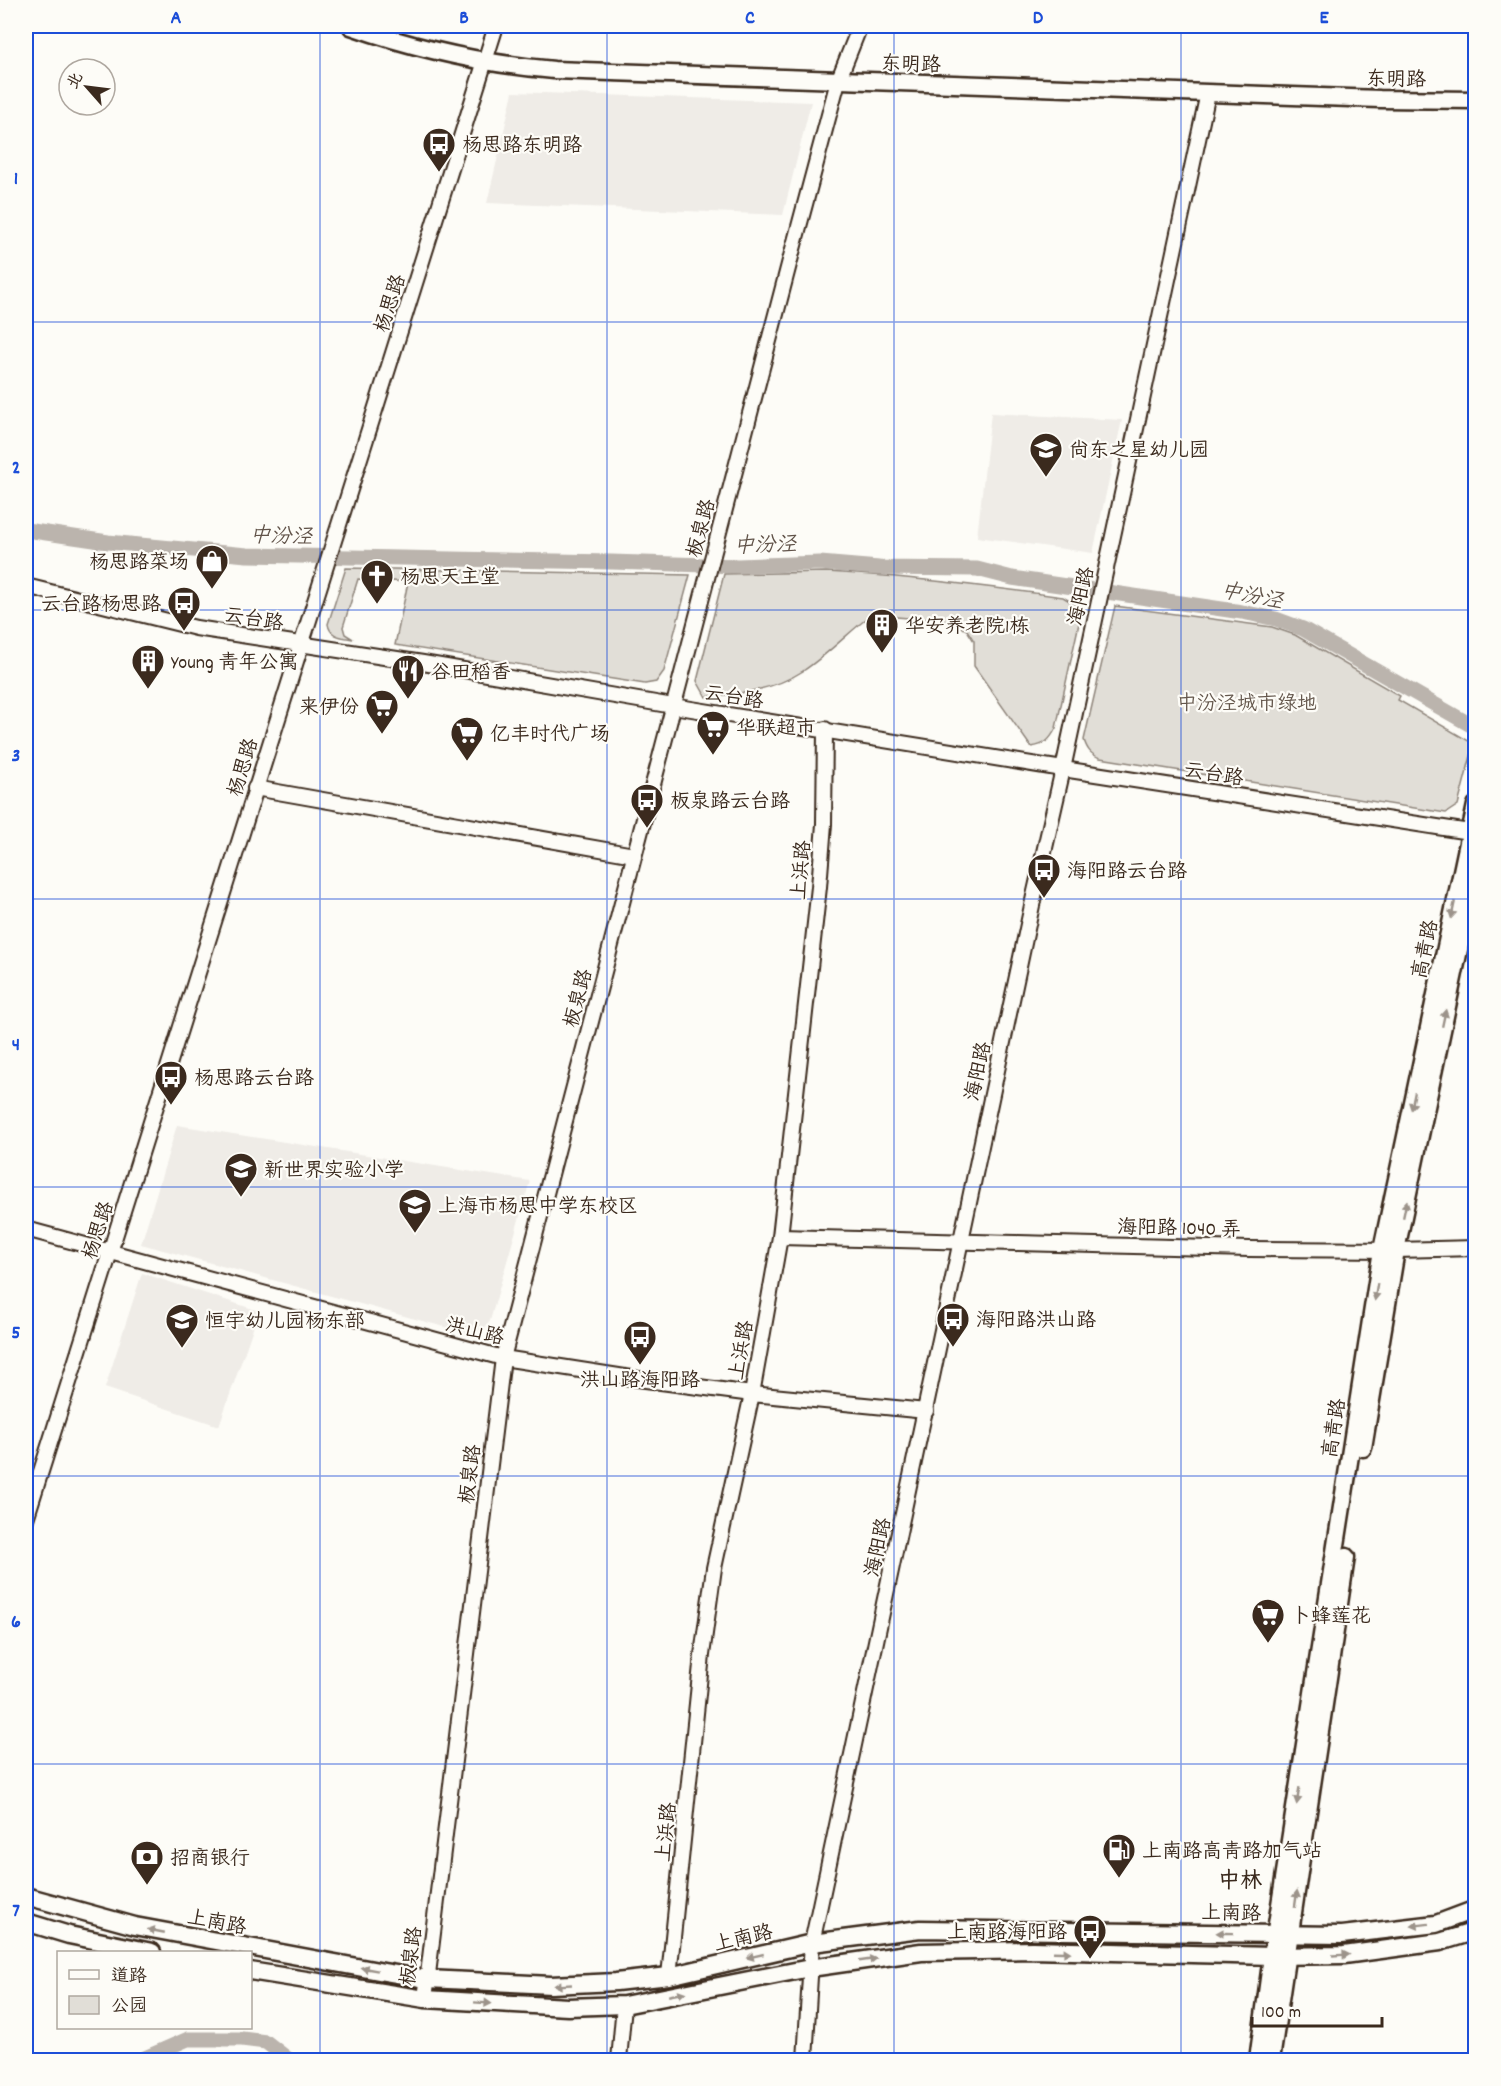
<svg xmlns="http://www.w3.org/2000/svg" width="1501" height="2086" viewBox="0 0 1501 2086" font-family="Dekko,'LXGW WenKai TC',sans-serif">
<style>
.built{fill:#efece7}
.green{fill:#e1ded7;stroke:#8e847a;stroke-width:1.5}
.lines{fill:none;stroke-linecap:round;stroke-linejoin:round}
.river{stroke:#bbb4ad;stroke-width:15}
.minor-casing{stroke:#3b2a1e;stroke-width:18}
.major-casing{stroke:#3b2a1e;stroke-width:21}
.minor{stroke:#fdfcf7;stroke-width:14}
.major{stroke:#fdfcf7;stroke-width:16}
.oneway{fill:#9c938a}
.grid{fill:none;stroke:#1d4ed8;stroke-width:1.5;stroke-opacity:0.55}
.labels{text-anchor:middle;stroke-width:4.5;stroke-linejoin:round;paint-order:stroke}
.street-label{font-size:20px;fill:#3b2a1e;stroke:#fdfcf7}
.poi-label{font-size:20px;fill:#3b2a1e;stroke:#fdfcf7;text-anchor:start}
.park-label{font-size:20px;fill:#64574c;stroke:#fdfcf7}
.water-label{font-size:21px;font-style:italic;fill:#615349;stroke:#fdfcf7}
.quarter-label{font-size:22px;font-weight:bold;fill:#3b2a1e;stroke:#fdfcf7}
.neatline{fill:none;stroke:#1d4ed8;stroke-width:2}
.grid-label{font-size:20px;text-anchor:middle;font-weight:bold;fill:#1d4ed8}
</style>
<rect width="100%" height="100%" fill="#fdfcf7"/>
<filter id="ink" filterUnits="userSpaceOnUse"><feTurbulence type="fractalNoise" baseFrequency=".0167" numOctaves="2"/><feDisplacementMap in="SourceGraphic" scale="12" xChannelSelector="R" yChannelSelector="G"/><feConvolveMatrix kernelMatrix="1 2 1 2 8 2 1 2 1" color-interpolation-filters="sRGB"/></filter>
<g filter="url(#ink)">
<g class="built">
<path d="M513,92L811,102L783,215L487,203Z"/>
<path d="M991,413L1122,420L1093,553L977,537Z"/>
<path d="M177,1125L530,1181L490,1321L483,1330L470,1334L141,1244Z"/>
<path d="M142,1273L259,1311L219,1426L105,1388Z"/>
</g>
<g class="green">
<path d="M346,568L690,575L664,671L656,682L645,684L395,645L408,582L358,579L343,627L345,634L353,639C342,637 330,637 328,624Z"/>
<path d="M827,572C906,576 984,586 1063,597L1073,603L1083,605L1056,728C1050,740 1045,745 1031,747L974,666V641L967,630L947,621L871,615C848,633 827,655 803,671C774,690 739,694 706,697L697,681L724,574Z"/>
<path d="M1115,606L1272,627L1295,635L1400,696L1398,700L1474,744L1458,805L1446,813L1100,758C1090,754 1087,749 1084,740Z"/>
</g>
<g class="lines">
<g class="river">
<path d="M26,530L108,542L247,555L611,562L738,566L820,563L879,568L977,569L1012,578L1242,612L1276,619L1303,629L1476,728"/>
<path d="M140,2060L188,2039H242L266,2042L289,2060"/>
</g>
<g class="minor-casing">
<g id="minor">
<path d="M26,586L196,628L423,663L673,706L1063,769L1476,833"/>
<path d="M255,788L634,855"/>
<path d="M26,1229L503,1358L638,1379L752,1394L926,1411"/>
<path d="M780,1237L1249,1249L1396,1250L1476,1248"/>
<path d="M26,1519L496,26"/>
<path d="M669,1976L702,1655L714,1568L752,1394L780,1237L819,887L824,824L825,729"/>
<path d="M425,1999L503,1358L793,249L838,81L860,26"/>
<path d="M619,2060L624,2005"/>
<path d="M805,2060L812,1943L1034,896L1063,769L1208,93"/>
</g>
</g>
<g class="major-casing">
<g id="major">
<path d="M351,26C417,49 484,64 554,70L1380,99L1476,100"/>
<path d="M1363,1448L1396,1250L1476,868"/>
<path d="M26,1896L135,1926L384,1972L427,1979L551,1985L616,1982L669,1976L812,1943L920,1929L1342,1935L1436,1924L1476,1909"/>
<path d="M26,1922L69,1935L152,1952"/>
<path d="M250,1971L425,1999L568,2007L624,2005L810,1968L921,1952L1032,1950L1272,1956L1344,1955L1440,1942L1476,1931"/>
<path d="M1258,2060L1272,1956L1382,1250L1476,805"/>
<path d="M1271,2060L1346,1557"/>
</g>
</g>
<use href="#minor" class="minor"/>
<use href="#major" class="major"/>
</g>
<defs><path id="oneway-solid" d="M-6-.8H1V-3.2L6.5 0L1 3.2V.8H-6Z" transform="scale(1.5)"/></defs>
<g class="oneway">
<use href="#oneway-solid" transform="translate(1453 910) rotate(102)"/>
<use href="#oneway-solid" transform="translate(1444 1018) rotate(-78)"/>
<use href="#oneway-solid" transform="translate(1413 1101) rotate(102)"/>
<use href="#oneway-solid" transform="translate(1405 1209) rotate(-78)"/>
<use href="#oneway-solid" transform="translate(1376 1292) rotate(99)"/>
<use href="#oneway-solid" transform="translate(1298 1796) rotate(99)"/>
<use href="#oneway-solid" transform="translate(1296 1899) rotate(-82)"/>
<use href="#oneway-solid" transform="translate(1420 1925) rotate(173)"/>
<use href="#oneway-solid" transform="translate(156 1931) rotate(-169)"/>
<use href="#oneway-solid" transform="translate(1225 1933) rotate(-179)"/>
<use href="#oneway-solid" transform="translate(1062 1952) rotate(2)"/>
<use href="#oneway-solid" transform="translate(1341 1955) rotate(-3)"/>
<use href="#oneway-solid" transform="translate(755 1956) rotate(167)"/>
<use href="#oneway-solid" transform="translate(868 1960) rotate(-8)"/>
<use href="#oneway-solid" transform="translate(369 1969) rotate(-170)"/>
<use href="#oneway-solid" transform="translate(563 1985) rotate(177)"/>
<use href="#oneway-solid" transform="translate(677 1994) rotate(-11)"/>
<use href="#oneway-solid" transform="translate(483 2003) rotate(4)"/>
</g>
</g>
<path class="grid" d="M320,26V2060M607,26V2060M894,26V2060M1181,26V2060M26,322H1476M26,610H1476M26,899H1476M26,1187H1476M26,1476H1476M26,1764H1476"/>
<defs>
<g id="bus-pin" transform="scale(1.725)"><path d="M0 17L-7.5 6A9.5 9.5 0 1 1 7.5 6Z" fill="#3b2a1e" stroke="#fdfcf7"/><path d="M-5-6H5V4H4V6H2V4H-2V6H-4V4H-5ZM-3.5-4V0h7V-4ZM-3.5 1.2v1.5H-2V1.2ZM2 1.2v1.5H3.5V1.2Z" fill="#fff"/></g>
<g id="school-pin" transform="scale(1.725)"><path d="M0 17L-7.5 6A9.5 9.5 0 1 1 7.5 6Z" fill="#3b2a1e" stroke="#fdfcf7"/><path d="M0-5L7-2L0 1L-7-2ZM-4 1L0 2.5L4 1V4Q0 6-4 4Z" fill="#fff"/></g>
<g id="shop-pin" transform="scale(1.725)"><path d="M0 17L-7.5 6A9.5 9.5 0 1 1 7.5 6Z" fill="#3b2a1e" stroke="#fdfcf7"/><path d="M-5-2.5h2.3a2.7 3.5 0 0 1 5.4 0H5L5.5 6h-11ZM-1.5-2.5h3a1.5 2.3 0 0 0-3 0Z" fill="#fff"/></g>
<g id="church-pin" transform="scale(1.725)"><path d="M0 17L-7.5 6A9.5 9.5 0 1 1 7.5 6Z" fill="#3b2a1e" stroke="#fdfcf7"/><path d="M-1.2-6h2.4v3.5h3.3v2.4h-3.3V6h-2.4V-.1h-3.3v-2.4h3.3Z" fill="#fff"/></g>
<g id="building-pin" transform="scale(1.725)"><path d="M0 17L-7.5 6A9.5 9.5 0 1 1 7.5 6Z" fill="#3b2a1e" stroke="#fdfcf7"/><path d="M-4-6H4V6H1V3H-1V6H-4ZM-2.5-4.3h1.7v1.8h-1.7ZM.8-4.3h1.7v1.8H.8ZM-2.5-1h1.7V.8h-1.7ZM.8-1h1.7V.8H.8Z" fill="#fff"/></g>
<g id="restaurant-pin" transform="scale(1.725)"><path d="M0 17L-7.5 6A9.5 9.5 0 1 1 7.5 6Z" fill="#3b2a1e" stroke="#fdfcf7"/><path d="M-5-6h1v4h1v-4h1v4h1v-4h1v5L-1.5 .5V6h-2V.5L-5-1ZM5-6V6H3V1.5H1.5Q1.5-4 5-6Z" fill="#fff"/></g>
<g id="supermarket-pin" transform="scale(1.725)"><path d="M0 17L-7.5 6A9.5 9.5 0 1 1 7.5 6Z" fill="#3b2a1e" stroke="#fdfcf7"/><path d="M-6-5.5h2.5l.6 2H6L4.5 2H-2.5L-4.4-4H-6ZM-1.5 3.2a1.3 1.3 0 1 0 .1 0ZM3 3.2a1.3 1.3 0 1 0 .1 0Z" fill="#fff"/></g>
<g id="fuel-pin" transform="scale(1.725)"><path d="M0 17L-7.5 6A9.5 9.5 0 1 1 7.5 6Z" fill="#3b2a1e" stroke="#fdfcf7"/><path d="M-5.5-6h7V0h2V4h1.3V-2.5L3-4.5l.8-.8L6-3V5H2.5V1h-1V6h-7ZM-4.2-4.7v3.2H.2V-4.7Z" fill="#fff"/></g>
<g id="bank-pin" transform="scale(1.725)"><path d="M0 17L-7.5 6A9.5 9.5 0 1 1 7.5 6Z" fill="#3b2a1e" stroke="#fdfcf7"/><path d="M-6-4H6V4H-6ZM0-2.3a2.3 2.3 0 1 0 0 4.6a2.3 2.3 0 1 0 0-4.6Z" fill="#fff"/></g>
</defs>
<g fill-rule="evenodd">
<use href="#bus-pin" x="439" y="144"/>
<use href="#school-pin" x="1046" y="449"/>
<use href="#shop-pin" x="212" y="561"/>
<use href="#church-pin" x="377" y="576"/>
<use href="#bus-pin" x="184" y="603"/>
<use href="#building-pin" x="882" y="625"/>
<use href="#building-pin" x="148" y="661"/>
<use href="#restaurant-pin" x="408" y="671"/>
<use href="#supermarket-pin" x="382" y="706"/>
<use href="#supermarket-pin" x="713" y="727"/>
<use href="#supermarket-pin" x="467" y="733"/>
<use href="#bus-pin" x="647" y="800"/>
<use href="#bus-pin" x="1044" y="870"/>
<use href="#bus-pin" x="171" y="1077"/>
<use href="#school-pin" x="241" y="1169"/>
<use href="#school-pin" x="415" y="1205"/>
<use href="#bus-pin" x="953" y="1319"/>
<use href="#school-pin" x="182" y="1320"/>
<use href="#bus-pin" x="640" y="1337"/>
<use href="#supermarket-pin" x="1268" y="1615"/>
<use href="#fuel-pin" x="1119" y="1850"/>
<use href="#bank-pin" x="147" y="1857"/>
<use href="#bus-pin" x="1090" y="1931"/>
</g>
<g class="labels">
<g class="street-label">
<text transform="translate(911 63) rotate(2)" y="7">东明路</text>
<text transform="translate(1396 78) rotate(1)" y="7">东明路</text>
<text transform="translate(389 303) rotate(-72)" y="7">杨思路</text>
<text transform="translate(700 528) rotate(-75)" y="7">板泉路</text>
<text transform="translate(1080 596) rotate(-78)" y="7">海阳路</text>
<text transform="translate(254 618) rotate(9)" y="7">云台路</text>
<text transform="translate(734 696) rotate(9)" y="7">云台路</text>
<text transform="translate(242 767) rotate(-73)" y="7">杨思路</text>
<text transform="translate(1214 773) rotate(9)" y="7">云台路</text>
<text transform="translate(800 870) rotate(-85)" y="7">上浜路</text>
<text transform="translate(1424 949) rotate(-78)" y="7">高青路</text>
<text transform="translate(577 998) rotate(-75)" y="7">板泉路</text>
<text transform="translate(977 1071) rotate(-78)" y="7">海阳路</text>
<text transform="translate(1179 1227) rotate(1)" y="7">海阳路 1040 弄</text>
<text transform="translate(97 1230) rotate(-72)" y="7">杨思路</text>
<text transform="translate(475 1330) rotate(14)" y="7">洪山路</text>
<text transform="translate(740 1350) rotate(-80)" y="7">上浜路</text>
<text transform="translate(1333 1428) rotate(-81)" y="7">高青路</text>
<text transform="translate(469 1474) rotate(-83)" y="7">板泉路</text>
<text transform="translate(877 1547) rotate(-78)" y="7">海阳路</text>
<text transform="translate(665 1832) rotate(-84)" y="7">上浜路</text>
<text transform="translate(1231 1912) rotate(1)" y="7">上南路</text>
<text transform="translate(217 1921) rotate(11)" y="7">上南路</text>
<text transform="translate(743 1937) rotate(-13)" y="7">上南路</text>
<text transform="translate(410 1956) rotate(-83)" y="7">板泉路</text>
</g>
<g class="poi-label">
<text x="462" y="151">杨思路东明路</text>
<text x="1069" y="456">尚东之星幼儿园</text>
<text x="189" y="568" text-anchor="end">杨思路菜场</text>
<text x="400" y="583">杨思天主堂</text>
<text x="161" y="610" text-anchor="end">云台路杨思路</text>
<text x="905" y="632">华安养老院1栋</text>
<text x="171" y="668">Young 青年公寓</text>
<text x="431" y="678">谷田稻香</text>
<text x="359" y="713" text-anchor="end">来伊份</text>
<text x="736" y="734">华联超市</text>
<text x="490" y="740">亿丰时代广场</text>
<text x="670" y="807">板泉路云台路</text>
<text x="1067" y="877">海阳路云台路</text>
<text x="194" y="1084">杨思路云台路</text>
<text x="264" y="1176">新世界实验小学</text>
<text x="438" y="1212">上海市杨思中学东校区</text>
<text x="976" y="1326">海阳路洪山路</text>
<text x="205" y="1327">恒宇幼儿园杨东部</text>
<text x="640" y="1386" text-anchor="middle">洪山路海阳路</text>
<text x="1291" y="1622">卜蜂莲花</text>
<text x="1142" y="1857">上南路高青路加气站</text>
<text x="170" y="1864">招商银行</text>
<text x="1067" y="1938" text-anchor="end">上南路海阳路</text>
</g>
<g class="park-label">
<text x="1247" y="709">中汾泾城市绿地</text>
</g>
<g class="water-label">
<text transform="translate(281 535) rotate(2)" y="7">中汾泾</text>
<text transform="translate(765 544) rotate(-2)" y="7">中汾泾</text>
<text transform="translate(1252 595) rotate(11)" y="7">中汾泾</text>
</g>
<g class="quarter-label">
<text x="1240" y="1887">中林</text>
</g>
</g>
<rect width="1501" height="2086" fill="none" stroke="#fdfcf7" stroke-width="66"/>
<rect x="57" y="1951" width="195" height="78" fill="#fdfcf7" stroke="#afa8a0" stroke-width="1.5"/>
<rect x="69" y="1970" width="30" height="9" fill="#fdfcf7" stroke="#afa8a0" stroke-width="1.5"/>
<text x="111" y="1981" font-size="18" fill="#3b2a1e">道路</text>
<rect x="69" y="1996" width="30" height="18" fill="#e1ded7" stroke="#afa8a0" stroke-width="1.5"/>
<text x="111" y="2011" font-size="18" fill="#3b2a1e">公园</text>
<g transform="translate(87 87) rotate(298)"><circle r="28" fill="#fdfcf7" stroke="#afa8a0" stroke-width="1.5"/>
<path d="M0-4.5L10 22L0 15L-10 22Z" fill="#3b2a1e"/>
<text y="-9" font-size="16" font-weight="bold" text-anchor="middle" fill="#3b2a1e">北</text>
</g>
<path d="M1252 2017v9h130v-9" fill="none" stroke="#3b2a1e" stroke-width="3"/>
<text x="1261" y="2017" font-size="18" fill="#3b2a1e" stroke="#fdfcf7" stroke-width="4.5" paint-order="stroke">100 m</text>
<rect x="33" y="33" width="1435" height="2020" class="neatline"/>
<g class="grid-label">
<text x="176" y="23">A</text>
<text x="464" y="23">B</text>
<text x="750" y="23">C</text>
<text x="1038" y="23">D</text>
<text x="1324" y="23">E</text>
<text x="16" y="184">1</text>
<text x="16" y="473">2</text>
<text x="16" y="761">3</text>
<text x="16" y="1050">4</text>
<text x="16" y="1338">5</text>
<text x="16" y="1627">6</text>
<text x="16" y="1916">7</text>
</g>
</svg>
